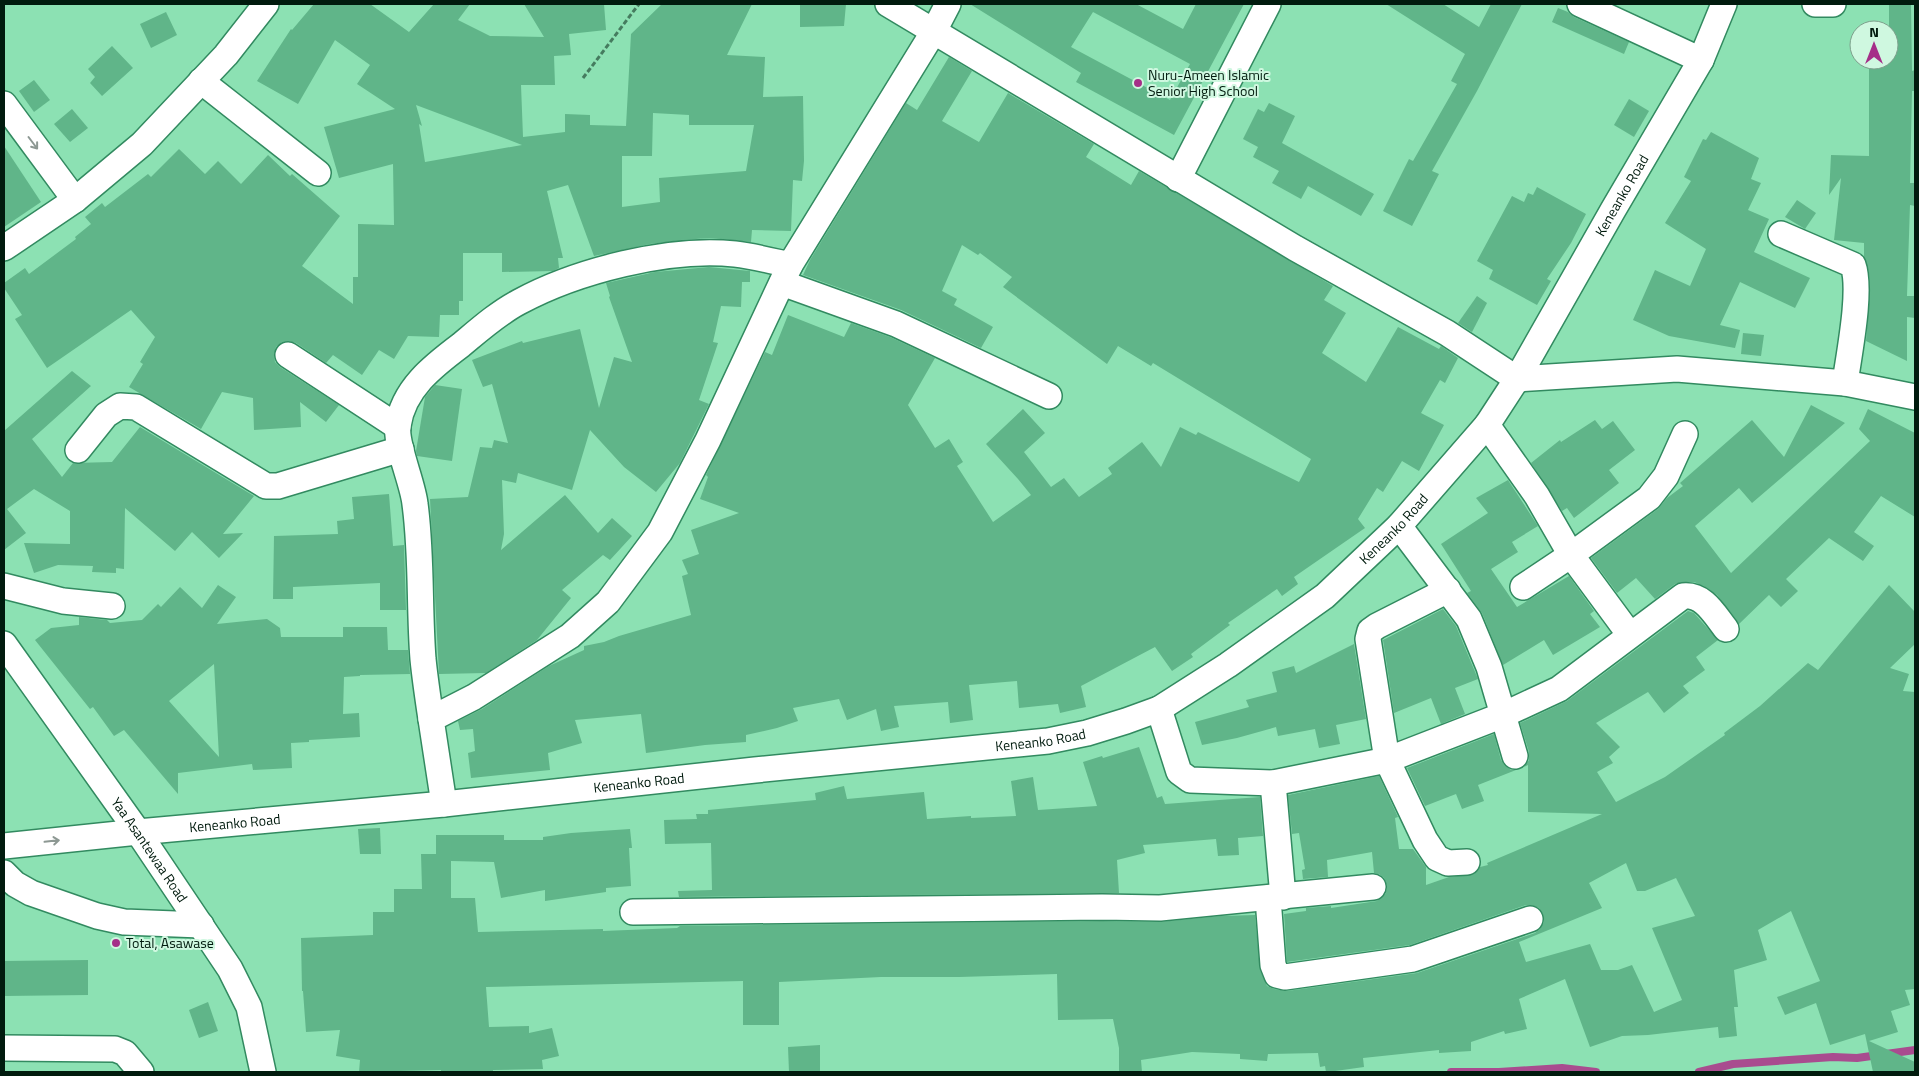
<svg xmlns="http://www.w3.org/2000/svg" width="1919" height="1076" viewBox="0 0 1919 1076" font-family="'Titillium Web',sans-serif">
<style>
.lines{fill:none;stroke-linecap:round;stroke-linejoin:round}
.stream{stroke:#a94c8f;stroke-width:8}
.building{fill:#60b589;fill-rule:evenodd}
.minor-casing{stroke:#328a60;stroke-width:28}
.path{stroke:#457c5f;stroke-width:3;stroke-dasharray:5 2.5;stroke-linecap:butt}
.minor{stroke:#fff;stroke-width:25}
.oneway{stroke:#8d9893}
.poi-dot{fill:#a52f88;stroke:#cff8e0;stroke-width:2}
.labels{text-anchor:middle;stroke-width:4;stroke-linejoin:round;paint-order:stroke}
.poi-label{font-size:14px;fill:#011b0e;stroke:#cff8e0;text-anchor:start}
.street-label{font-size:14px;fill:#011b0e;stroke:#cff8e0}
</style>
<rect width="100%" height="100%" fill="#8ce1b3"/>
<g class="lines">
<g class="stream">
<path d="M1451,1072H1499L1562,1068L1596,1072"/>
<path d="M1699,1072L1733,1064L1833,1057L1857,1058L1915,1050"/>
</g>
</g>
<g class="building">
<path d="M314,4H370L409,32L434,4H470L458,20L490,36L544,37L524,4H604L606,30L569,34L571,55L554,56L555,85H521L523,137L565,132V114L590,115V125L626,126L631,34L662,4H752L727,55L765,57L763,97L803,96L804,161L802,181L793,180L791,231L752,230L751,242L710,238L681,240L650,244L594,256L568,185L547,191L563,258H558L559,268L553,271L502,272V253H463V301H459V315H440L439,337L408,336L394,359L379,350L362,375L333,355L326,363L296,343L289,341L282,342L276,347L274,355L275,362L280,367L339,405L326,422L300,402L301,427L254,430L253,398L222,392L201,429L129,387L143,364L140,362L155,337L131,310L47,368L15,319L22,315L4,288V283L25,268L29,274L76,239L75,237L91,224L85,217L102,203L105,207L148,174L151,177L179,149L205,174L218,161L241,184L268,155L290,176L292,174L340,216L302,266L353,304V277H358V224L394,225L393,164L339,178L324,127L395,109L357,84L370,65L335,40L298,104L257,81L291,29L292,30ZM416,105L504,138L522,145L425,162L419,124L422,126ZM653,113L689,115V125H754L746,171L659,178L660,202L622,207V156H652Z"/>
<path d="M800,4H846L844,26L800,27Z"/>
<path d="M970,4H1136L1183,29L1196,4H1244L1174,135L1076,82L1081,73ZM1093,12L1190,64L1170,100L1071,47Z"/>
<path d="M1386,4H1443L1479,27L1491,4H1522L1477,91L1432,171L1439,174L1412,226L1383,211L1409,159L1413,161L1457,84L1451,81L1465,54Z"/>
<path d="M1889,4H1911L1912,71L1915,70V91H1912L1910,183H1915V206L1910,205L1907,296H1915V318L1907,317V361L1866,341L1870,289L1869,273L1864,256V243L1834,240L1841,178L1829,195L1831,155L1869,156V60H1889Z"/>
<path d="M1558,8L1568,12L1574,17L1629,42L1624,54L1552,22Z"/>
<path d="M166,12L177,35L151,48L140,24Z"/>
<path d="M112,46L133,68L102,96L90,83L95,77L88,69Z"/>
<path d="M949,57L972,71L942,121L979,142L1008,93L1094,144L1086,157L1131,185L1139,171L1333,286L1324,300L1346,313L1322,353L1366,382L1398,327L1439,349L1441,346L1458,358L1445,383L1440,380L1421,413L1444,425L1419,471L1402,461L1383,492L1377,488L1358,519L1365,528L1294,577L1298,584L1282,596L1277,589L1228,623L1230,625L1191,654L1193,657L1172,671L1155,647L1081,686L1086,707L1060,713L1058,704L1019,708L1017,681L969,685L973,720L950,723L948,702L894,706L899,727L881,731L876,709L847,720L839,699L793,708L798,721L777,728L746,735V742L705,745L646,753L641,714L575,720L582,743L548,753L550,770L471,778L468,753L475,751L473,729L460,730L458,721L482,709L549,666L584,650V646L604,642L619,636L691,615L682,576L688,574L682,560L699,554L691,530L739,513L700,499L708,477L706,475L765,352L772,355L788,315L844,337L851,323L890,337L935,358L908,405L935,448L949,439L963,462L957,466L993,522L1031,495L1018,479L986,444L1023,409L1045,433L1024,452L1051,487L1064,478L1079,497L1112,474L1108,468L1142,442L1161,467L1180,427L1196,435L1198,432L1299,482L1311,459L1153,363L1151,366L1118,346L1107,364L1003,287L1012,277L980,253L978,255L962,245L942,291L957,299L954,305L993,327L981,348L901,310L803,275L810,260L906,103L917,110Z"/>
<path d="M34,80L50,100L34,112L19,91Z"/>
<path d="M1629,99L1649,111L1634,137L1614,125Z"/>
<path d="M1269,103L1295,116L1282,143L1374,194L1361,216L1308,186L1301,199L1272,183L1279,171L1253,157L1258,147L1243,139L1258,109L1264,112Z"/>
<path d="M72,109L88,128L70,142L54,124Z"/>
<path d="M1711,132L1759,158L1751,179L1761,183L1748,210L1769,219L1754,252L1810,278L1795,308L1740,282L1720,325L1740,330L1735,348L1669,336L1633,320L1655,270L1690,286L1706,249L1665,223L1691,181L1684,177L1703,139L1706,140Z"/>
<path d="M4,146L41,202L4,227Z"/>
<path d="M1537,187L1586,214L1571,243L1547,279L1551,281L1537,305L1489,279L1493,270L1477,261L1512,196L1524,202L1528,193L1533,195Z"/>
<path d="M1797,200L1816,213L1805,229L1785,217Z"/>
<path d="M709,267L750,271V282H742L741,307L721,306L713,342L718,343L699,400L709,404L680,463L656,492L624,467L590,430L572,490L518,473L516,483L502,480L504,534L501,550L565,495L598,533L612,518L632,536L610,560L603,555L562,590L571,598L537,640L486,673L439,674L430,499L468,497L480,447L492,448L494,440L508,443L492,384L483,387L472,360L522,341L523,343L580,329L599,408L614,357L632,362L609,297L610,296L606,283L655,272Z"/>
<path d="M1477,296L1487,303L1472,332L1458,323Z"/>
<path d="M1743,333L1764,335L1761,356L1741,354Z"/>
<path d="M72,371L91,386L32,439L62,477L73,463L112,462L140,427L254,496L223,534L243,533L219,558L192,532L175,551L125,508L124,569L116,568V573L92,572L93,566L58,565L34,573L24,543L70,544V511L34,489L7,509L26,533L4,550V431Z"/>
<path d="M435,385L462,389L452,461L417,456L416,451L425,397Z"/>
<path d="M1811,405L1845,423L1752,503L1739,488L1695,526L1731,573L1870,441L1859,429L1868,409L1915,433V517L1881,496L1854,532L1874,546L1863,561L1829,538L1786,579L1798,591L1781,607L1769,595L1739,624L1717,595L1704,586L1694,582H1683L1675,584L1655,599L1636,578L1617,593L1591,558L1658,509L1667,498L1683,486L1680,483L1752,420L1784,457Z"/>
<path d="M1595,420L1602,429L1613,421L1635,450L1609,470L1619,483L1574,518L1567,508L1562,511L1531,463L1560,440L1561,442Z"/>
<path d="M1508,480L1538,526L1512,542L1518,552L1491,569L1517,607L1569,576L1594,611L1590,614L1600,627L1553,655L1544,640L1503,665L1482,613L1467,593L1471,591L1441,544L1488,513L1476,498Z"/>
<path d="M389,494L393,546L404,545L406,610H380V583L293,587V599H273L274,536L338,534L337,521L354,519L352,497Z"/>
<path d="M218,585L236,597L217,624L267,619L280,628L281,637H343V627H387L388,650H408L410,674L360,675V676L344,677L343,714L359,713L360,737L309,740V742L291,743L292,768L253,770L252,764L178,773V794L124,730L114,736L93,707L90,709L35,640L51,628L79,625V617L107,620L110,623L142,620L158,604L161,607L180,587L202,608ZM214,664L219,757L169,701Z"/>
<path d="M1889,585L1915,612V644L1890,668L1909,674L1903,691L1915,692V989L1905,990L1910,1005L1891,1011L1898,1032L1869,1041L1915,1062V1072H1873L1865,1034L1830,1045L1816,1003L1785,1015L1777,997L1820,981L1791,911L1758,930L1767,960L1734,970L1738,1007H1734L1737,1036L1719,1038L1718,1027L1648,1035L1622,1036L1590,1047L1565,979L1519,999L1527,1029L1505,1034L1504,1031L1471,1042V1051L1439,1053V1050L1363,1058L1364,1067L1328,1072H1326L1325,1066L1320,1067L1318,1053L1268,1054L1267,1061L1240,1059V1054L1192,1052L1141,1060L1142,1072H1119V1048L1113,1019L1058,1020L1057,974L959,977H881L779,982V1025H743V981L486,987L489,1027L529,1026V1033L552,1028L559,1056L542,1060L543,1069L493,1070V1072H441V1070L359,1072L360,1060L336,1056L340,1030L306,1032L303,991H302L301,938L373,935V912H394V889H422L421,854H436V835H504V840H543V837L571,833L630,829L632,848H629L631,886L606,888V892L545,901V890L501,898L494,862L451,861V898H475L478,932L603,929V931L677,928L680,926L1102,921L1160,922L1221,916L1255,915L1260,970L1267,986L1274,989L1287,991L1417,973L1535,933L1540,929L1544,922L1543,914L1539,908L1532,905H1526L1410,945L1287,962L1284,914L1306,911V908L1331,906V908L1377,901L1386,893L1387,886L1384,878L1379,874L1374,873L1372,852L1327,860L1328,877L1303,879L1302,870L1305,869L1299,833L1292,834L1288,795L1379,776L1398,817L1395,818L1399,849H1413L1426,867V885L1449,877L1474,874L1480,867L1488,865L1487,863L1602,814L1528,812V765L1524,767L1529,760V752L1520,723L1567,701L1688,611L1694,613L1718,640L1696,657L1705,670L1683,686L1689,693L1664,713L1648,692L1596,723L1620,747L1609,757L1613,763L1597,772L1616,802L1665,777L1725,735L1724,733L1760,706L1808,663L1818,670ZM1626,863L1637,891H1645L1676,878L1695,916L1652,928L1682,1000L1654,1012L1632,965L1618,970H1601L1590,944L1526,962L1519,942L1602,908L1589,883Z"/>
<path d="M1443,609L1456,626L1478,679L1455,688L1465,714L1441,724L1431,698L1394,713L1383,640Z"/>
<path d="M1354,644L1366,719L1336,725L1340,744L1319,748L1315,729L1278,736L1276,727L1237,738L1202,745L1195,722L1249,707L1246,700L1277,692L1272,672L1294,666L1296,673Z"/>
<path d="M1494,734L1501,760L1505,766L1511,770H1516L1478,785L1484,801L1462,809L1456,794L1425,806L1407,768Z"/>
<path d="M1139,747L1157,798L1162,796L1165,804L1260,797L1263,836L1238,838L1239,855L1218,856L1216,839L1143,845L1145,853L1117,860L1119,893L679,897L678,891L712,890L711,843L665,844L664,820L697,819L696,814H708V810L816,800L815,793L844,786L847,799L924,792L927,819L971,816V818L1016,816L1011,781L1033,777L1038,810L1097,806L1083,762L1102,756L1103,758Z"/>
<path d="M380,828L381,854H360L358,829Z"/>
<path d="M88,960V995L4,996V961Z"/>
<path d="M208,1002L218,1031L199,1038L189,1010Z"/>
<path d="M820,1045V1072H789L788,1047Z"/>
</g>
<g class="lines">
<g class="minor-casing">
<g id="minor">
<path d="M888,4L1295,248L1447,333L1517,379L1677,369L1845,383L1915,397"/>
<path d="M1580,4L1701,60"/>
<path d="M1815,4H1833"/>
<path d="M201,81L318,173"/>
<path d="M4,104L75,200"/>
<path d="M1178,179L1268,4"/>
<path d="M1781,234L1853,265C1862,290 1849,354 1845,383"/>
<path d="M4,248L75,200L142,144L226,55L266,4"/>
<path d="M782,283L896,324L1049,396"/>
<path d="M288,355L398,427"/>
<path d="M1487,425L1537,496L1571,555L1630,635"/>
<path d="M78,450L106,415L120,406L136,407L266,486H278L401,449"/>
<path d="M1399,526L1469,619L1489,667L1515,756"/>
<path d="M4,586L63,601L112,606"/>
<path d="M1523,587L1571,555L1649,498L1666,476L1685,434"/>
<path d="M1448,590L1377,626L1370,631L1368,639L1387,760L1425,840L1437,858L1448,863L1467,862"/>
<path id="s1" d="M4,644L138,832L230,969L249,1007L263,1072"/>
<path d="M1159,709L1179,772L1190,780L1273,783L1387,760L1503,715L1559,689L1683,596C1704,594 1714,614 1726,629"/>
<path d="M431,719C428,699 425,679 423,659C419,607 422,555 415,504C413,483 395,444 398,426C403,389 433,366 461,345C479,330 498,313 519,302C576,271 669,247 735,254C753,256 772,261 790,265"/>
<path d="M1273,783L1283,897"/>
<path d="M444,804L431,719L474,697L570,636L608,602L660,532L708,440L790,265L934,31L948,4"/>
<path id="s2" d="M4,846L138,832L444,804L755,770L1048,741L1087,733L1126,721L1159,709L1228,665L1325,596L1399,526L1487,425L1517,379L1613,210L1701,60L1724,4"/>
<path d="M4,873L15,884L31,893L97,916L124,922L201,925"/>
<path d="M1268,898L1273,965L1277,975L1285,977L1413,959L1530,919"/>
<path d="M633,912L1102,907L1160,908L1373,887"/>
<path d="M4,1048L115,1049L125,1053L141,1072"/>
</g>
</g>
<path class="path" d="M583,78L639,4"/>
<use href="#minor" class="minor"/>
</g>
<defs><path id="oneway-shaft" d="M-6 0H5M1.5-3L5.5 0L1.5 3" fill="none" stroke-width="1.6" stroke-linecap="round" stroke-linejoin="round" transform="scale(1.25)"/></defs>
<g class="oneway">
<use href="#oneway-shaft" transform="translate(33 143) rotate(53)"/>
<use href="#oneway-shaft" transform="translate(52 841) rotate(-6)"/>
</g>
<g class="poi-dot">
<circle cx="1138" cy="83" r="5"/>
<circle cx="116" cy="943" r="5"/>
</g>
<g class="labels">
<g class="poi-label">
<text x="1148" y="80">Nuru-Ameen Islamic<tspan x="1148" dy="16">Senior High School</tspan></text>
<text x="126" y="948">Total, Asawase</text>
</g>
<g class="street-label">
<text dy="5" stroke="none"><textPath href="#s2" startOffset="1868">Keneanko Road</textPath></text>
<text dy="5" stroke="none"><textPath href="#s2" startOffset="1462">Keneanko Road</textPath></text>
<text dy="5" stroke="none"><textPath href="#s2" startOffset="1042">Keneanko Road</textPath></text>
<text dy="5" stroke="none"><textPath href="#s2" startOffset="638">Keneanko Road</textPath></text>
<text dy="5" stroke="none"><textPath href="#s2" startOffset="232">Keneanko Road</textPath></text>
<text dy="5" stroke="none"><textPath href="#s1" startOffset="252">Yaa Asantewaa Road</textPath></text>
</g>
</g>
<rect width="1919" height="1076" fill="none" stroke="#011b0e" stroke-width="10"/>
<g transform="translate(1874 45)"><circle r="24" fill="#cff8e0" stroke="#7da08c"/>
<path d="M0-4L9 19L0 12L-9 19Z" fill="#a52f88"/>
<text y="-8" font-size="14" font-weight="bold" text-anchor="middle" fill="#011b0e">N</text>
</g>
</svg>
